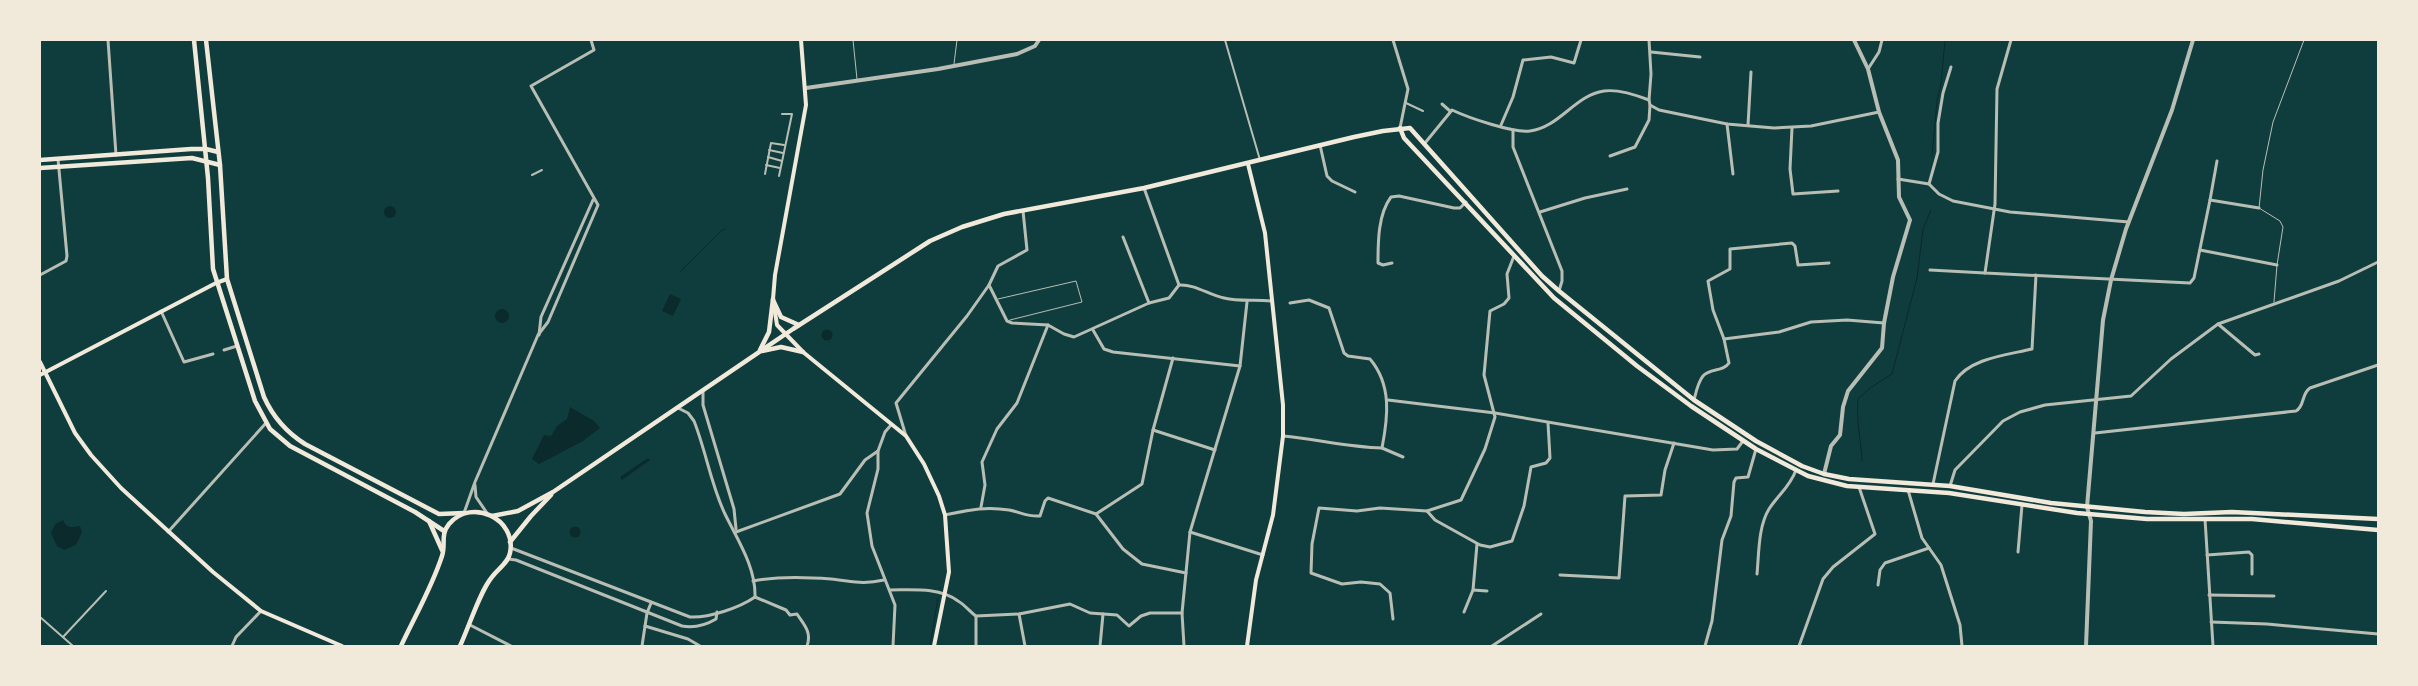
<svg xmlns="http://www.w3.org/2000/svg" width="2418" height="686" viewBox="0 0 2418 686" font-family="'Sofia Sans Condensed',sans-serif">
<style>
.water{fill:#0a2a2b}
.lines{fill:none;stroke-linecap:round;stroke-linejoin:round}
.stream{stroke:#0a2a2b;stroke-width:1}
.service{stroke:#b8beb3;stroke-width:1}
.pedestrian{stroke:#b8beb3;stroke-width:2}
.minor{stroke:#b8beb3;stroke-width:3}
.tertiary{stroke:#b8beb3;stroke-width:4}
.secondary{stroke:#f1e9da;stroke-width:4}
.primary{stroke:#f1e9da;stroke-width:4.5}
</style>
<rect width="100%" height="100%" fill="#0f3d3e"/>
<g class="water">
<circle cx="390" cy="212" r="6"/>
<path d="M670,294L681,299L673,316L662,311Z"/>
<circle cx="502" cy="316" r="7"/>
<circle cx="827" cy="335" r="5.5"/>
<path d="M570,407L594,421L600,428L583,441L539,464L532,459L544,435L551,436L557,426L567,419Z"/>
<path d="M648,458L650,460L622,480L620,477Z"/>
<path d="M63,520C66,528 72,528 80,526L82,532L76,545L64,550L57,546L51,533L55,524Z"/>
<circle cx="575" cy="532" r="5.5"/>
</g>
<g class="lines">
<g class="stream">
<path d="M1932,156L1937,101L1941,84L1945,40"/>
<path d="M681,271L721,231L725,229"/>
<path d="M1862,461C1861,439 1856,420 1858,399L1870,388L1892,374L1917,278L1923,229L1931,210"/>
<path d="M940,589V588"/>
<path d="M930,646L938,598"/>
</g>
<g class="service">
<path d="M853,40L857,79"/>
<path d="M954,64L957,40"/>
<path d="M998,299L1076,281L1082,302L1010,320"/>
<path d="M2274,302L2277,265L2283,227L2280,221L2259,208L2263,170L2273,122L2304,40"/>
</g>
<g class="pedestrian">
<path d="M1225,40L1260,160"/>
<path d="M1406,103L1423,111"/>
<path d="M769,150L783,153"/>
<path d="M768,157L782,161"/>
<path d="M766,165L780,168"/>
<path d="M765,174L771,143L784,145"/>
<path d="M532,175L542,170"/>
<path d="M779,176L792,114H782"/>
<path d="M40,617L73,646"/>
<path d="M63,637L106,591"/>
</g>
<g class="minor">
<path d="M108,40L116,155"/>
<path d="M1393,40L1408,89L1400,128"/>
<path d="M2011,40L1997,89L1995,204L1985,273L2190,283L2194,278L2210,200L2259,208"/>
<path d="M1651,52L1700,57"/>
<path d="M1868,69L1879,52L1882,40"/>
<path d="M1649,100L1651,74L1649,40"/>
<path d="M1442,104L1450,111"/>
<path d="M1727,124L1733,174"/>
<path d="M1501,125L1513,97L1523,60L1551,57L1574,63L1581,40"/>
<path d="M1748,125L1751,72"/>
<path d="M1792,128L1790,169L1793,194L1838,191"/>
<path d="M1513,130V147L1562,271V281L1559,291"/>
<path d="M1425,143L1452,110C1469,118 1513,133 1530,131C1560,127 1575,95 1604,91C1618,89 1636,95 1649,100L1650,105L1659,110L1727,124L1774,128L1811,126L1879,112"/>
<path d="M1320,145L1327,176L1332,181L1355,192"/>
<path d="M1610,156L1635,147L1649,120L1650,105"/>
<path d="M1898,179L1929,184L1939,194L1953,201L2010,212L2129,222"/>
<path d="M1929,184L1938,152V123L1943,93L1951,67"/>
<path d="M1144,188L1179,285C1195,284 1209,295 1224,298C1241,302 1254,299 1271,301"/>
<path d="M2210,200L2217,161"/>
<path d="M1540,212L1585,198L1627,189"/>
<path d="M1123,237L1149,303"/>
<path d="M2200,250L2277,265"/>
<path d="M1392,263L1383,265L1378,263C1378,242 1378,214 1391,197L1399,196L1454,208H1460L1466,202"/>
<path d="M1829,263L1798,265L1795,246L1792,243L1730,249V269L1708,281L1713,310L1724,339L1779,332L1811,322L1847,320L1884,323"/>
<path d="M1930,270L1985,273"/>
<path d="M40,275L66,261L67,256L58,159"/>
<path d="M989,285L1007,321L1012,323L1048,325L1064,334L1074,337L1149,303L1169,298L1179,285"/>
<path d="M161,311L184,362L213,354"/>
<path d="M2218,324L2255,355L2259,354"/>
<path d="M1093,330L1104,349L1113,352L1240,366"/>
<path d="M539,335L541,317L593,200"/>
<path d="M224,350L237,346"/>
<path d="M703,391V405L734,509L736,529"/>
<path d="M1388,400L1495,413L1713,450L1737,449L1743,441"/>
<path d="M1694,400C1696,392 1698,382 1703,376C1710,368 1723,372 1729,363L1724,339"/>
<path d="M678,408L688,413L694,421C706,451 711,485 725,514C737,539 756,567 755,597"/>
<path d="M891,425L885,432L878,451V469L867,513L872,546L895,605L893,646"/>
<path d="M1153,430L1215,450"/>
<path d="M2095,433L2296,411C2305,406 2301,394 2310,388L2378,365"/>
<path d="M906,436L896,403L967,316L989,285L998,266L1027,250L1023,211"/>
<path d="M1283,436C1316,439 1348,447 1382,448C1388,417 1392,385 1370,359L1348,356L1344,353L1329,308L1309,300L1290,303"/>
<path d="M1382,448L1403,457"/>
<path d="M1933,484L1955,381C1970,358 2007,355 2032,349L2036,275"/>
<path d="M475,485L476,497L487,513"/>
<path d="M1950,486L1955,470L2003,421L2020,412L2045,405L2131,396L2171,359L2218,324L2339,281L2378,262"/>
<path d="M1908,490L1922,538L1941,565L1960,625L1962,646"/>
<path d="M981,507L985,485L982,462L997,429L1017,403L1048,325"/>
<path d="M1427,511L1435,520L1480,545L1490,547L1512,541L1524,506L1531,467L1546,463L1550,458L1548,423"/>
<path d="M464,513L475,482L538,335L548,322L598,205L531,86L594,50L591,40"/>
<path d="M1096,514L1142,484L1153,430L1173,358"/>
<path d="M945,515C969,510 985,506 1009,510C1020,512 1028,517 1040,516L1045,501L1048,498L1096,514L1123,549L1142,564L1186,573"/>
<path d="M2205,519L2213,646"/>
<path d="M168,532L266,423"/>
<path d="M736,532L840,494L865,460L878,451"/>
<path d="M1190,532L1263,555"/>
<path d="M511,548L690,617C709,618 739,608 755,597"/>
<path d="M2018,552L2022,505"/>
<path d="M2207,555L2249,552L2252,555V574"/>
<path d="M508,559L516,560L682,626C694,628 706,625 716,619L717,612"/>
<path d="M1757,574C1759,554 1758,527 1769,509C1778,495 1790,487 1796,470"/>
<path d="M1560,575L1619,578L1625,496L1661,495L1665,470L1674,443"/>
<path d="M753,581C778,576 806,577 831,579C852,581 862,585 884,580"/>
<path d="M1878,585L1880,570L1885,563L1929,548"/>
<path d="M890,590C912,590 939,587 958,601C965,605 970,612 976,616L1019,614L1070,604L1090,613L1117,615L1129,626L1141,616L1150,613H1182"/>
<path d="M1473,590L1487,591"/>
<path d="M2209,595L2274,596"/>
<path d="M755,597L786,610L790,615L797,614C804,625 812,632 807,646"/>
<path d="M1464,612L1473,590L1477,544"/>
<path d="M1019,614L1025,646"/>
<path d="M976,616V646"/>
<path d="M1393,619L1390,593L1380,584L1361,582L1342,584L1311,573L1312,544L1319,508L1357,511L1380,508L1427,511L1461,500L1485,449L1495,417L1484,375L1490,311L1504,304L1509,298L1507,274L1514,256"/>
<path d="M2211,622L2267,624L2378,634"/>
<path d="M470,625L511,646"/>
<path d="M645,626L688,639L700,646"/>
<path d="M232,646L236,637L261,611"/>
<path d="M642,646L647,613L651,603"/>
<path d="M1100,646L1103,614"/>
<path d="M1184,646L1182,613L1190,532L1240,366L1247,302"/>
<path d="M1492,646L1541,614"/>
<path d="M1705,646L1712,621L1722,540L1731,516L1734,482L1736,478L1748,477L1756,449"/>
<path d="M1799,646L1823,579L1833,567L1875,534L1859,487"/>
</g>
<g class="tertiary">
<path d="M806,88L938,69L1017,54L1035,46L1039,40"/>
<path d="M1824,474L1831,446L1840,435L1843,407L1848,391L1882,348L1884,323L1893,277L1910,220L1899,197L1898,160L1879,112L1868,69L1854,40"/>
<path d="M2086,646L2091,521L2087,507L2103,320L2111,280L2126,229L2172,110L2193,40"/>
</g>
<g class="secondary">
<path d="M801,40L806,105L775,275L773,299L777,325L803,352L906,436L924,464L939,496L945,515L949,572L934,646"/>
<path d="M40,362L75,433L91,455L121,488L213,572L261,611L342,646"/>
<path d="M40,375L216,283L227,279"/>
<path d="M1247,646L1256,580L1273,515L1283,436V405L1265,233L1248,164"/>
</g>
<g class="primary">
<path d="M194,40L208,178L213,269L255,401L270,429L290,446L415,512L444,531"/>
<path d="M206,40L220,165L227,279L264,397C273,417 286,432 305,444L439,514L464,513"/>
<path d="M1400,128L1404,138L1554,298L1637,366L1691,406L1756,449L1808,476L1847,486L1949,493L2077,513L2147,519H2252L2378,530"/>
<path d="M40,160L191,149H206L218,152"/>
<path d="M40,168L192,158L220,165"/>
<path d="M773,300L781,317L799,325"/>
<path d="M760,350L769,332L773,299"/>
<path d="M762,351L781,347L803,352"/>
<path d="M492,516L518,511L553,492L793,329L930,241L962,227L1004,214L1144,188L1354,137L1383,131L1410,128L1542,276L1559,291L1694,400L1756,441L1802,466L1824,474L1849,479L1950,486L2051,503L2145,512L2184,514L2232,512L2378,519"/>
<path d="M429,521L442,550"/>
<path d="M510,542L531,516L551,495"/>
<path d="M401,646C415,616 432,587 442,556C446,544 440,535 449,524C472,497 517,519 510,553C508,563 498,569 492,577C480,591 469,627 460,646"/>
</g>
</g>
<rect width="2418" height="686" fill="none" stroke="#f1e9da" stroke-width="82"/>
</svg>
